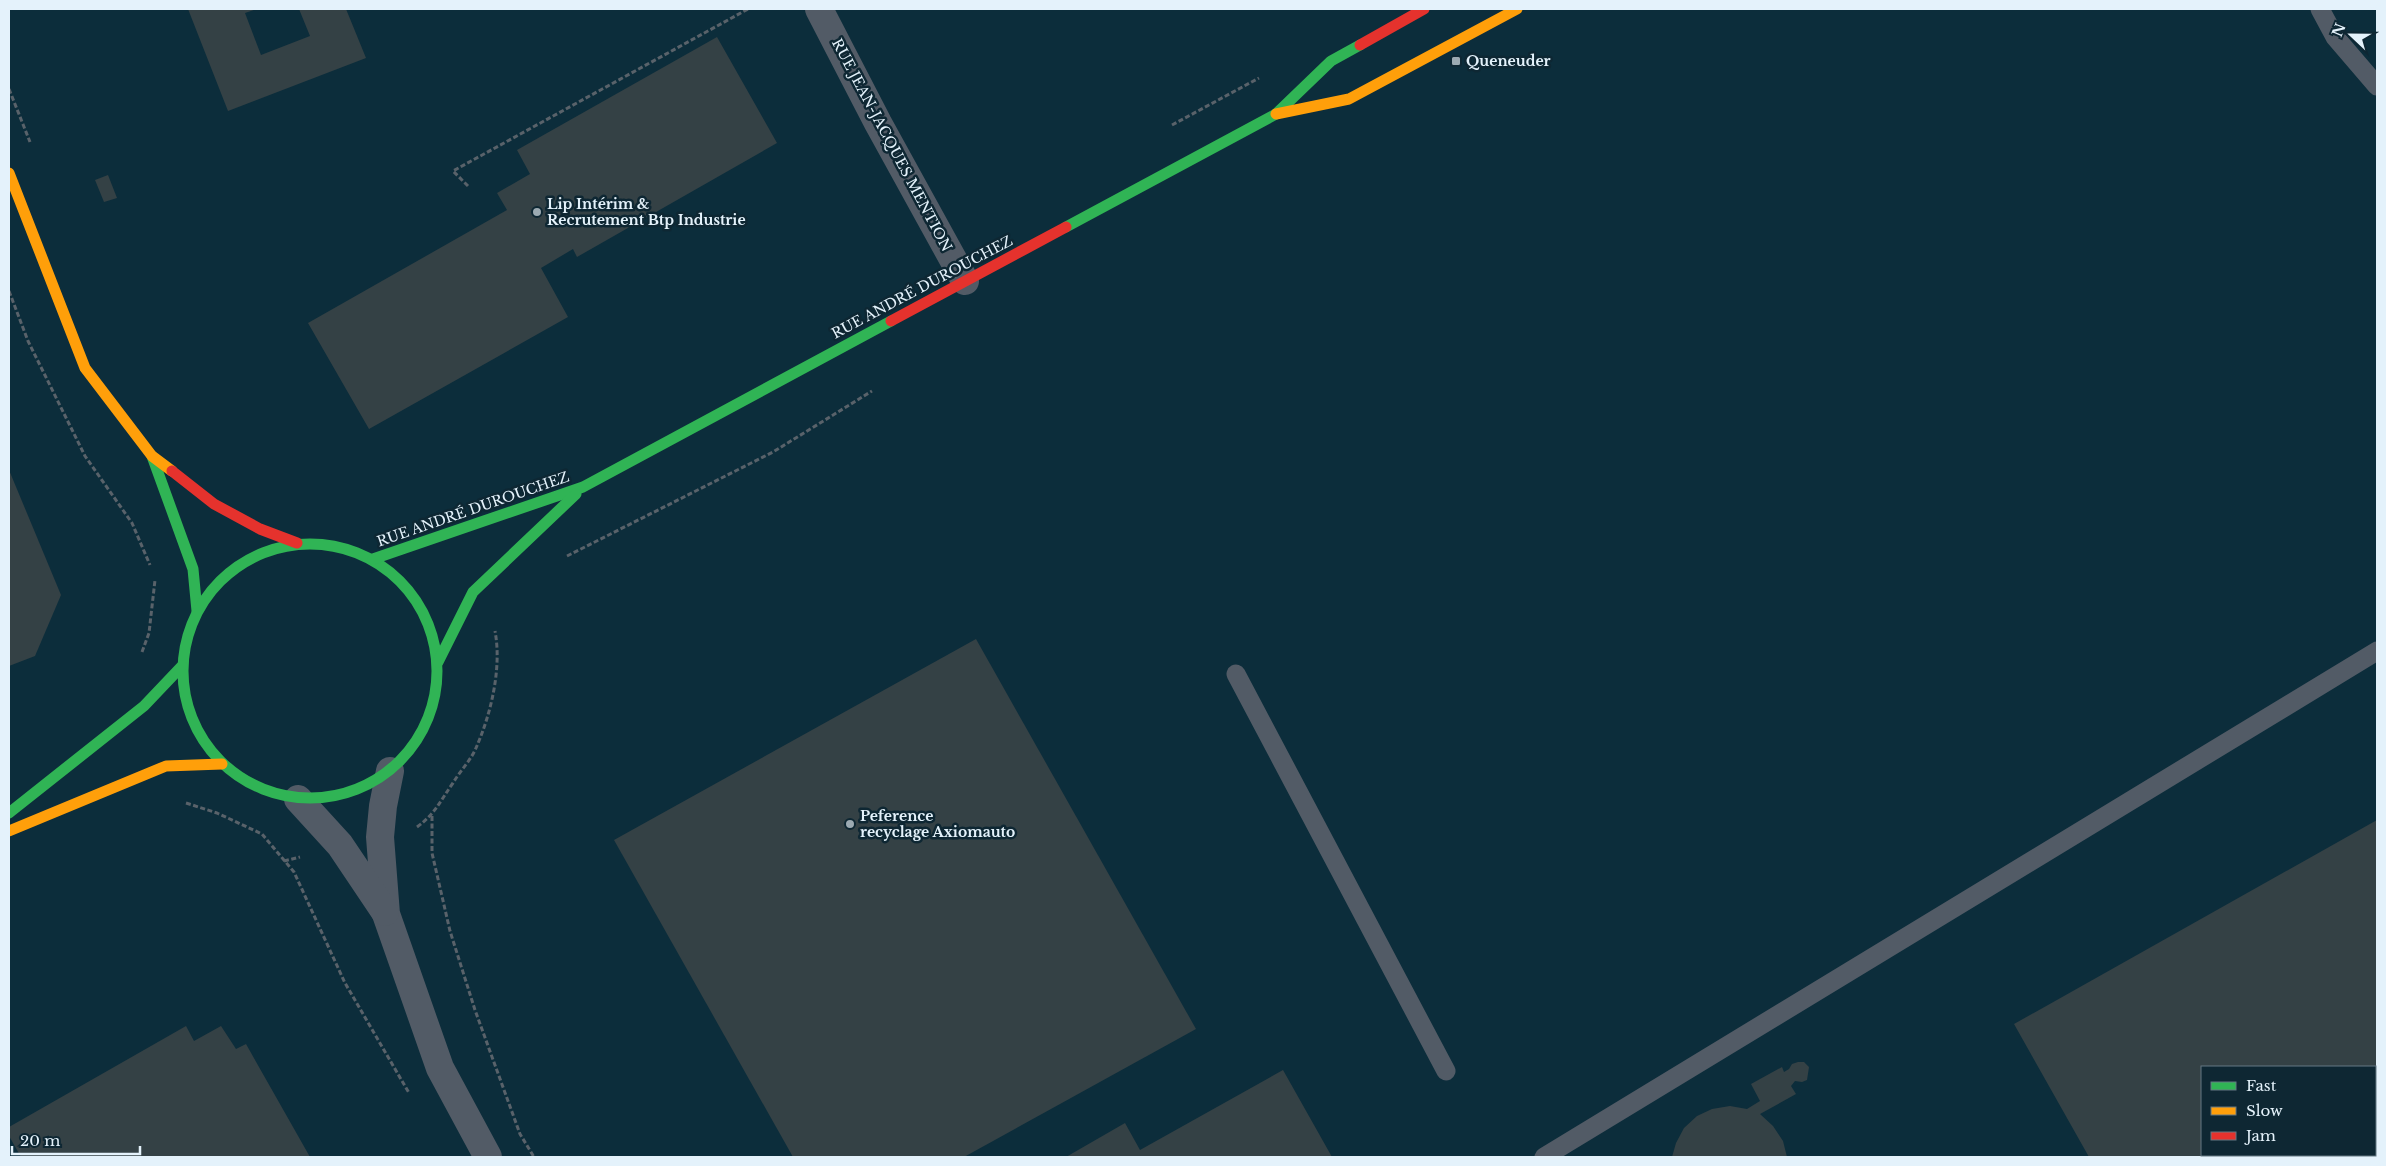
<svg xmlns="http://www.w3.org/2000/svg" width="2386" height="1166" viewBox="0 0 2386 1166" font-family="'Libre Baskerville',serif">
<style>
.built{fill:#0c2d3b;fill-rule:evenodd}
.building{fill:#344145;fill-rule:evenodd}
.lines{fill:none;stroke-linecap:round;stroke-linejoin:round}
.path{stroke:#59626a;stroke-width:3;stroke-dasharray:5 2.5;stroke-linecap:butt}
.lane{stroke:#525b66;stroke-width:19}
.street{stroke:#525b66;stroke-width:28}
.fast{stroke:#30b455;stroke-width:11}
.slow{stroke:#ff9f0a;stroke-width:11}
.jam{stroke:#e5322d;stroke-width:11}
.poi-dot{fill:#9caab2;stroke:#0e2733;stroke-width:2}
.labels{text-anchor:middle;stroke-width:5;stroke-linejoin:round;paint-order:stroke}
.poi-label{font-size:14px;font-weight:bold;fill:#e4f2fb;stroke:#0e2733;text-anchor:start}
.street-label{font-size:14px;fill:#e4f2fb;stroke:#0e2733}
</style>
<rect width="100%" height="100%" fill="#16242b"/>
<path class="built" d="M9,9H2377V1157H9ZM2202,1067H2375V1155H2202Z"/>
<g class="building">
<path d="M188,9H257L245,13L261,55L310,36L299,9H346L366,58L228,111Z"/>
<path d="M717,37L777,143L577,257L573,249L541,268L568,317L369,429L308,323L507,210L497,193L530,174L517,150Z"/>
<path d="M108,175L117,198L104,202L95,180Z"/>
<path d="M9,470L61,595L35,656L9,666Z"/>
<path d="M976,639L1196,1029L964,1157H793L614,840Z"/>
<path d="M2377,820V1157H2089L2014,1024ZM2202,1067H2375V1155H2202Z"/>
<path d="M186,1026L194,1041L221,1026L236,1049L246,1044L310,1157H21L9,1136V1127Z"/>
<path d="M1798,1062H1804L1809,1067L1807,1080L1802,1082L1795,1081L1791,1086L1796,1094L1760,1114L1773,1126L1783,1141L1787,1157H1672L1676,1143L1684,1128L1697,1116L1712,1109L1730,1106L1747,1109L1760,1101L1751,1084L1782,1067L1784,1072L1789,1069L1792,1064Z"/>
<path d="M1283,1070L1332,1157H1066L1125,1123L1140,1150Z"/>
</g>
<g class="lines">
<g class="path">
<path d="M9,89L30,142"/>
<path d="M1172,125L1259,78"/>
<path d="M468,186L453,171L748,9"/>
<path d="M9,291L28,341L85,456L132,523L150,565"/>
<path d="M567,556L773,452L872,391"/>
<path d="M142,652L149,633L155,580"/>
<path d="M186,803L217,813L262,834L294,872L345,983L409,1093"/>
<path d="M432,816V853L450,931L475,1010L520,1134L534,1157"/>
<path d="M417,827C436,813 440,801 453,783C460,771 471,760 476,748C491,714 502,668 495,631"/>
<path d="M284,861L300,857"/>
</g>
<g class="lane">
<path d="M2320,9L2335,37L2377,86"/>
<path d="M1236,674L1446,1071"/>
<path d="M1544,1157L2377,651"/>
</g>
<g class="street">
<path d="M819,9L878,123L965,281"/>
<path d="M390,771L383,806L380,837L386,914L440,1068L488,1157"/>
<path d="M298,799L340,845L385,912"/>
</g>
<g class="fast">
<path d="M1066,227L1276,114L1331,61L1360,45"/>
<path d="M152,456L193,569L197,611"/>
<circle cx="310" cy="671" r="127"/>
<path d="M373,559L583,487L891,321"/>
<path d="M438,662L473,592L576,494"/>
<path d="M9,813L144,706L182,666"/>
</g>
<g class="slow">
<path d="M1276,114L1349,99L1517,9"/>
<path d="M9,173L85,368L152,456L172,471"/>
<path d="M9,831L166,766L222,764"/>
</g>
<g class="jam">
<path d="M1360,45L1424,9"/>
<path d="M891,321L1066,227"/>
<path d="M172,471L214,504L260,529L297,543"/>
</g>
</g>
<g class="poi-dot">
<rect x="1451" y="56" width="10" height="10" rx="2.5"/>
<circle cx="537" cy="212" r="5"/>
<circle cx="850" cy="824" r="5"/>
</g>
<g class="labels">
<g class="poi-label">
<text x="1466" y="66">Queneuder</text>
<text x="547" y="209">Lip Intérim &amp;<tspan x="547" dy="16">Recrutement Btp Industrie</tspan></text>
<text x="860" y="821">Peference<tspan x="860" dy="16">recyclage Axiomauto</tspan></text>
</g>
<g class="street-label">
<text transform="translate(892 145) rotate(62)" y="5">RUE JEAN-JACQUES MENTION</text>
<text transform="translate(922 287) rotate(-28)" y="5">RUE ANDRÉ DUROUCHEZ</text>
<text transform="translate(473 509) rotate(-19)" y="5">RUE ANDRÉ DUROUCHEZ</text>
</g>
</g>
<rect width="2386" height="1166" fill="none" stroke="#e4f2fb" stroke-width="20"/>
<rect x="2201" y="1066" width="175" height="90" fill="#0e2733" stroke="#647883"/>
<rect x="2211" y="1082" width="25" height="8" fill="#30b455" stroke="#647883"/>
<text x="2246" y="1091" font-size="15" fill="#e4f2fb">Fast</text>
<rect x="2211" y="1107" width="25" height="8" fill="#ff9f0a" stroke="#647883"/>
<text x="2246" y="1116" font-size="15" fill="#e4f2fb">Slow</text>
<rect x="2211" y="1132" width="25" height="8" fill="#e5322d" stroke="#647883"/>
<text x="2246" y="1141" font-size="15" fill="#e4f2fb">Jam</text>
<g transform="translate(2351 35) rotate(292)" stroke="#0e2733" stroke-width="4" paint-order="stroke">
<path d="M0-4L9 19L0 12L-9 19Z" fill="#e4f2fb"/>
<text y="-8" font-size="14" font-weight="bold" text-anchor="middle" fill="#e4f2fb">N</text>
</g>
<path d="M12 1146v8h128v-8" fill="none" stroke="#e4f2fb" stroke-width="2.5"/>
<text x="20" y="1146" font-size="15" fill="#e4f2fb" stroke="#0e2733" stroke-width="4" paint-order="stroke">20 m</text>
</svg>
